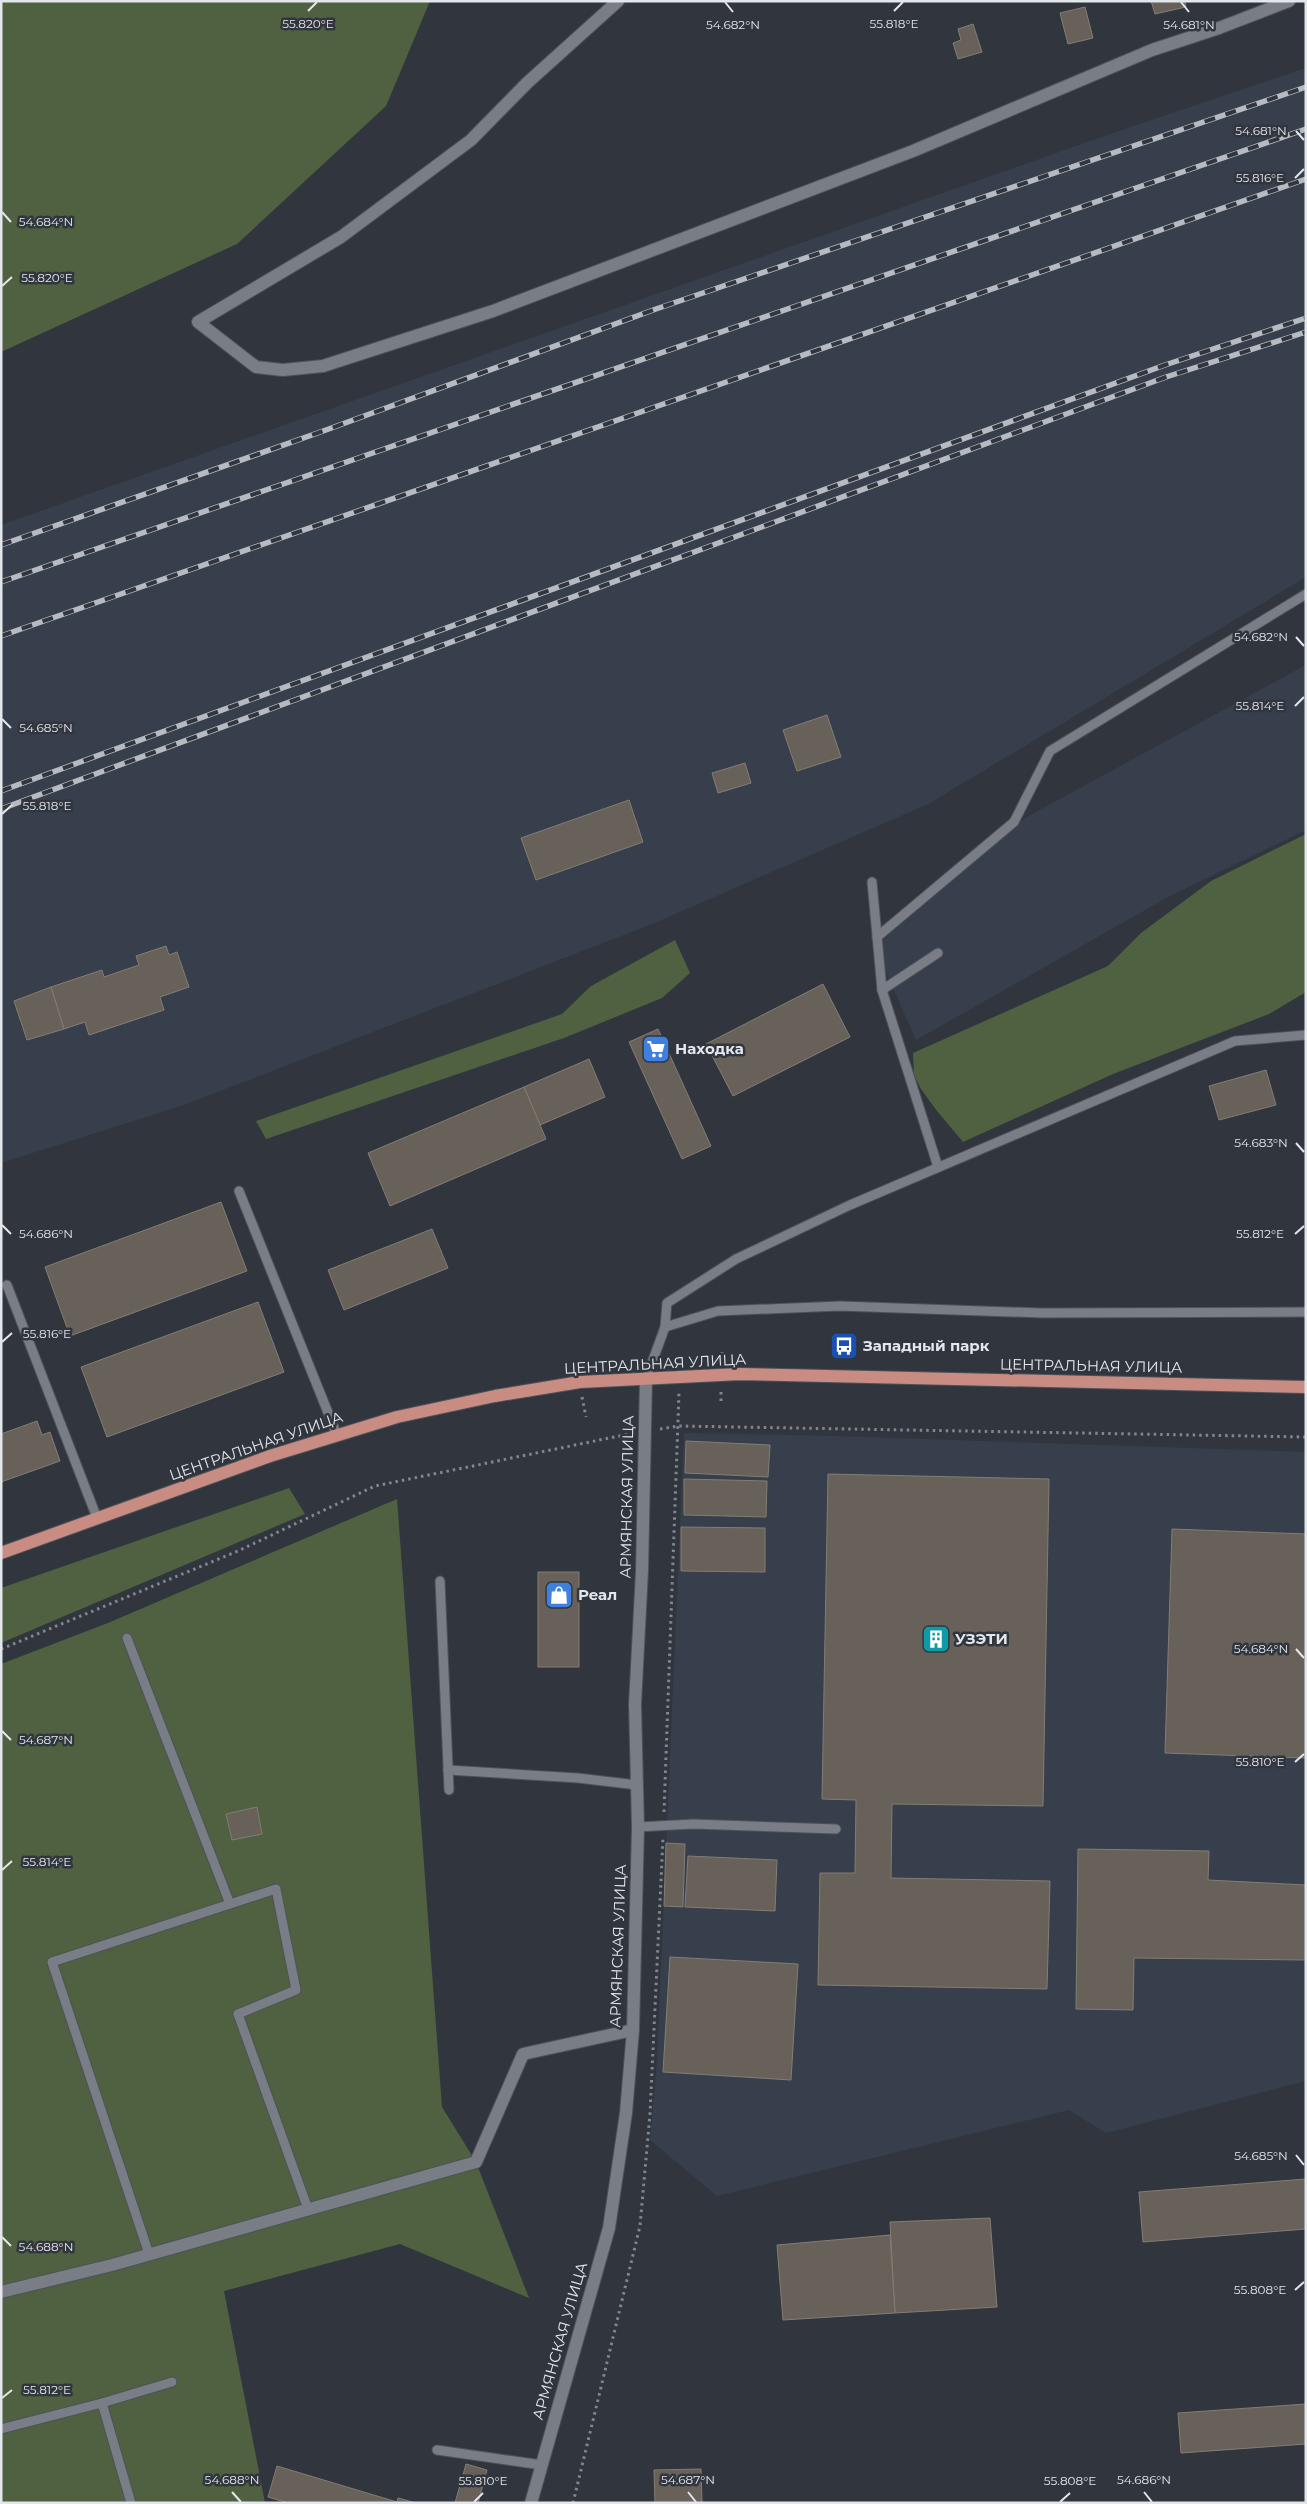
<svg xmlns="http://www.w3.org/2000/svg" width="1307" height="2504" viewBox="0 0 1307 2504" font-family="Montserrat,sans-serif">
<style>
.built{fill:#383f4c}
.green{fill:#4f6140}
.building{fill:#676159;stroke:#837d74}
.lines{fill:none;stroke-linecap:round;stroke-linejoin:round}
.service-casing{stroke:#4e5158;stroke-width:11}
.minor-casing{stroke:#4e5158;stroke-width:14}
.tertiary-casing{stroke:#4e5158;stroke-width:14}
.primary-casing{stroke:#4e5158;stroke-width:14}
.path{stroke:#82868d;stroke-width:3;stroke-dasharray:2.5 4;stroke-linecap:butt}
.service{stroke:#787d86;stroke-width:9}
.minor{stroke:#787d86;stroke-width:12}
.tertiary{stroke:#787d86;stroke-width:12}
.primary{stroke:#c98c83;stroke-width:12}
.rail-casing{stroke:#b7bac0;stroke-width:5.5}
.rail{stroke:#31363e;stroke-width:4;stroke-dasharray:11;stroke-linecap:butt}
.ticks{fill:none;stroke:#e3e6eb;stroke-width:2}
.labels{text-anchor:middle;stroke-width:5;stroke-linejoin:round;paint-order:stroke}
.poi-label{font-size:15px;font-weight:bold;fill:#e3e6eb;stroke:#31363e;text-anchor:start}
.street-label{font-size:15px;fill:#e3e6eb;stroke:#31363e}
.ticks-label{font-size:12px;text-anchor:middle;fill:#e3e6eb;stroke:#31363e;stroke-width:5;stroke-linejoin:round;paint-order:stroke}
</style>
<rect width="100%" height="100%" fill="#31363e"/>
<g class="built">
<path d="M1306,68V577L928,804L652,924L184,1105L1,1163V525L1116,132Z"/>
<path d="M1306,665V830L1168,897L916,1040L875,947L1025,818Z"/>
<path d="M684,1433L836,1436L1306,1452V2081L1106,2133L1069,2110L717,2196L650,2140L657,2062Z"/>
</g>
<g class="green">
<path d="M1,1H430L386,106L237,244L1,352Z"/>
<path d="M1306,834V992L1269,1014L1113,1074L963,1142L937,1111L921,1089L914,1075L913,1053L1108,966L1141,933L1211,881Z"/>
<path d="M675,940L690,973L662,998L564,1038L266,1139L256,1121L562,1014L591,986Z"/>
<path d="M289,1488L305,1514L1,1643V1588Z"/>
<path d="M397,1499L442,2107L476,2162L529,2298L400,2244L224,2291L265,2503H1V1664L108,1623Z"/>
</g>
<g class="building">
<path d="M1151,1H1185L1186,7L1155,14Z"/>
<path d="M1085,7L1093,38L1068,44L1060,13Z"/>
<path d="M973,24L982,52L958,59L953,43L961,40L958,29Z"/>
<path d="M827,715L841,757L797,771L783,730Z"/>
<path d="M745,763L751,783L718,793L712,773Z"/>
<path d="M629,800L643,842L536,880L521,838Z"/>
<path d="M166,946L169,955L177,952L189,987L160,997L164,1010L89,1035L85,1022L64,1029L51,987L102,970L104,977L139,965L136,956Z"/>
<path d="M823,984L850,1037L733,1096L706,1044Z"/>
<path d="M51,987L64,1029L27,1040L14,1001Z"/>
<path d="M658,1029L711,1146L682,1159L629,1042Z"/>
<path d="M589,1059L605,1097L540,1125L524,1087Z"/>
<path d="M1266,1070L1276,1105L1219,1120L1209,1086Z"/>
<path d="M524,1087L546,1139L390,1206L368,1153Z"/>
<path d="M221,1202L247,1271L70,1336L45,1267Z"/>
<path d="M432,1229L448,1268L344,1310L328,1270Z"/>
<path d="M258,1302L284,1372L107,1437L81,1367Z"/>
<path d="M37,1421L42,1435L50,1432L60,1461L1,1482V1434Z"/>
<path d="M686,1441L770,1445L768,1477L685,1473Z"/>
<path d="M828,1474L1049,1479L1043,1806L892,1804L891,1878L1050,1881L1047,1989L818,1985L820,1873H855L856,1800L822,1799Z"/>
<path d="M684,1479L767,1481L766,1517L684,1515Z"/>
<path d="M681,1527L765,1528V1572L681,1571Z"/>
<path d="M1172,1529L1306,1534V1758L1165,1753Z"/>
<rect x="538" y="1572" width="41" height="95"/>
<path d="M257,1807L262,1834L232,1840L226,1814Z"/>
<path d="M666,1843L685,1844L683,1907L664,1906Z"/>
<path d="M1078,1849L1209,1851L1208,1880L1306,1885V1960L1134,1958L1133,2010L1076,2009Z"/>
<path d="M688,1856L777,1860L775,1911L685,1907Z"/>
<path d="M670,1957L798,1964L791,2080L663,2072Z"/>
<path d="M1306,2179V2229L1143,2242L1139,2192Z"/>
<path d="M990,2218L997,2307L895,2313L890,2222Z"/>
<path d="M890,2235L895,2313L783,2320L777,2245Z"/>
<path d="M1306,2404V2444L1181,2453L1178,2413Z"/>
<path d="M466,2464L487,2470L478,2503H455Z"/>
<path d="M277,2466L397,2502L398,2498L416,2503H288L268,2497Z"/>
<path d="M701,2469L702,2503H655L654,2470Z"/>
</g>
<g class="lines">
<g class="service-casing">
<g id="service">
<path d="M872,882L882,990"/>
<path d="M877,937L1014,822L1050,751L1306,594"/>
<path d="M938,953L882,990L938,1167"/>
<path d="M239,1191L337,1435"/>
<path d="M7,1285L97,1518"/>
<path d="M665,1327L718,1311L840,1306L1042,1313L1306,1312"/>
<path d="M646,1379L665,1327L667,1303L736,1259L850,1205L1235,1041L1306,1035"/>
<path d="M440,1581L449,1790"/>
<path d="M127,1638L230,1904"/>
<path d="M448,1770L578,1778L637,1785"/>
<path d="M638,1827L693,1824L836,1829"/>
<path d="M149,2254L52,1962L276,1889L296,1990L238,2014L308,2209"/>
<path d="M102,2403L172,2382"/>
<path d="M1,2429L102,2403L131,2503"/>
<path d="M437,2450L542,2465"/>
</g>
</g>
<g class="minor-casing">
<g id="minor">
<path d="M618,1L527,83L471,140L341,237L198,322L256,367L283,370L323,366L493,311L913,151L1152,50L1219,28L1289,1"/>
<path d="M1,2292L112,2265L476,2162L523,2054L633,2030"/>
</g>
</g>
<g class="tertiary-casing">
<path id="tertiary" d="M531,2503L609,2228L626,2113L633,2030L638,1827L635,1704L642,1571L646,1379"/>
</g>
<g class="primary-casing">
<path id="primary" d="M1,1553L270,1456L397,1417L495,1396L580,1382L740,1374L1306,1387"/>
</g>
<g class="path">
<path d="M722,1361V1351"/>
<path d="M582,1397L586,1417"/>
<path d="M721,1401V1389"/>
<path d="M660,1429L679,1426L1306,1437"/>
<path d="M1,1649L238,1551L375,1486L629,1434"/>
<path d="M664,1812L679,1393"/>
<path d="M573,2503L640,2226L650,2114L663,1838"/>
</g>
<use href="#service" class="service"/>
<use href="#minor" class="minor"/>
<use href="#tertiary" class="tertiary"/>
<use href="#primary" class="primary"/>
<g class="rail-casing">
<g id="rail">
<path d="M1,545L326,430L656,309L1306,87"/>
<path d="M1,582L1306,129"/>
<path d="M1,636L1306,179"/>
<path d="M1,791L1165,365L1306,318"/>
<path d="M1,809L1166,377L1306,332"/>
</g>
</g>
<use href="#rail" class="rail"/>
</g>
<path class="ticks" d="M725,2L733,12M1181,2L1189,12M308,11L317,2M894,11L903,2M1296,131L1304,140M1295,178L1304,169M2,212L11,222M2,286L12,277M1296,637L1304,646M1295,706L1304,697M2,719L11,728M2,814L12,805M1296,1143L1304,1152M2,1225L11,1234M1295,1234L1304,1226M2,1342L12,1333M1296,1649L1304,1658M2,1731L11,1740M1295,1762L1304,1754M2,1870L12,1861M1296,2155L1304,2165M2,2237L11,2246M1295,2290L1304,2282M2,2398L12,2390M232,2492L241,2502M688,2492L696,2502M1144,2492L1152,2502M474,2502L483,2493M1060,2502L1070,2493"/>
<defs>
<g id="supermarket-square" transform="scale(1.4375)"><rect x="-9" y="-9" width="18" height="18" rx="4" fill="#3f7fe0" stroke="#31363e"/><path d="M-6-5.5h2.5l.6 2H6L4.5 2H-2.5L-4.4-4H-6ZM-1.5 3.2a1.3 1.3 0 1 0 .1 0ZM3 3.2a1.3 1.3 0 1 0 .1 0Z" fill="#fff"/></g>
<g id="bus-square" transform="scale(1.4375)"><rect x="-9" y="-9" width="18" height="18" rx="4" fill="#1a4fb4" stroke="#31363e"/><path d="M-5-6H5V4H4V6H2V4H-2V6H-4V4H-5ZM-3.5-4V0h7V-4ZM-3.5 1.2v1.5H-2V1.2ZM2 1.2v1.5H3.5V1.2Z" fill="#fff"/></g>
<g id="shop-square" transform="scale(1.4375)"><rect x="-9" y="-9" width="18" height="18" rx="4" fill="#3f7fe0" stroke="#31363e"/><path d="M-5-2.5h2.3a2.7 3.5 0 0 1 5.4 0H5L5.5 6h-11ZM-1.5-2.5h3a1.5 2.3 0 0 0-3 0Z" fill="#fff"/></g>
<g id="building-square" transform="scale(1.4375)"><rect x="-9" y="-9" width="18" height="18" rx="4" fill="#0f9aa8" stroke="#31363e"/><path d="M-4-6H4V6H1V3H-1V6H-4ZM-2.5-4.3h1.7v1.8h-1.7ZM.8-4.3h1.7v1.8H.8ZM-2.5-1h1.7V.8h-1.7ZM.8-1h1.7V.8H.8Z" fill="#fff"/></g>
</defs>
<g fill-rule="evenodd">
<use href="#supermarket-square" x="656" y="1049"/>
<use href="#bus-square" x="844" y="1346"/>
<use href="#shop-square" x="559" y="1595"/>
<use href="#building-square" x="936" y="1639"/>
</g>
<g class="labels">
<g class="poi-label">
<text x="675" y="1054">Находка</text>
<text x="863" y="1351">Западный парк</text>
<text x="578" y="1600">Реал</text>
<text x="955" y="1644">УЗЭТИ</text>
</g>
<g class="street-label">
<text transform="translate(655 1364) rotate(-3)" y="5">ЦЕНТРАЛЬНАЯ УЛИЦА</text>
<text transform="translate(1091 1366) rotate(1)" y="5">ЦЕНТРАЛЬНАЯ УЛИЦА</text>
<text transform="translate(256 1446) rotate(-19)" y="5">ЦЕНТРАЛЬНАЯ УЛИЦА</text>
<text transform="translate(627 1497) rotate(-89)" y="5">АРМЯНСКАЯ УЛИЦА</text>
<text transform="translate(618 1946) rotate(-88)" y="5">АРМЯНСКАЯ УЛИЦА</text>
<text transform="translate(560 2341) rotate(-74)" y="5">АРМЯНСКАЯ УЛИЦА</text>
</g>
</g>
<g class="ticks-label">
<text x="308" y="28">55.820°E</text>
<text x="894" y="28">55.818°E</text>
<text x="1189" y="29">54.681°N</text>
<text x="733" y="29">54.682°N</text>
<text x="1261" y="135">54.681°N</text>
<text x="1260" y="182">55.816°E</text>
<text x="46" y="226">54.684°N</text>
<text x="47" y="282">55.820°E</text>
<text x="1261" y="641">54.682°N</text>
<text x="1260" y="710">55.814°E</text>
<text x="46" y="732">54.685°N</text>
<text x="47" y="810">55.818°E</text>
<text x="1261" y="1147">54.683°N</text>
<text x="46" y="1238">54.686°N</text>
<text x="1260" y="1238">55.812°E</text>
<text x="47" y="1338">55.816°E</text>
<text x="1261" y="1653">54.684°N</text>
<text x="46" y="1744">54.687°N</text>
<text x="1260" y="1766">55.810°E</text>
<text x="47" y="1866">55.814°E</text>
<text x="1261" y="2160">54.685°N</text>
<text x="46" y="2251">54.688°N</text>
<text x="1260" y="2294">55.808°E</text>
<text x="47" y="2394">55.812°E</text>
<text x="232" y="2484">54.688°N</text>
<text x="688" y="2484">54.687°N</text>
<text x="1144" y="2484">54.686°N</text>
<text x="483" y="2485">55.810°E</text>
<text x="1070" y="2485">55.808°E</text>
</g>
<rect width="1307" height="2504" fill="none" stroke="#e3e6eb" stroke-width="5"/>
</svg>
